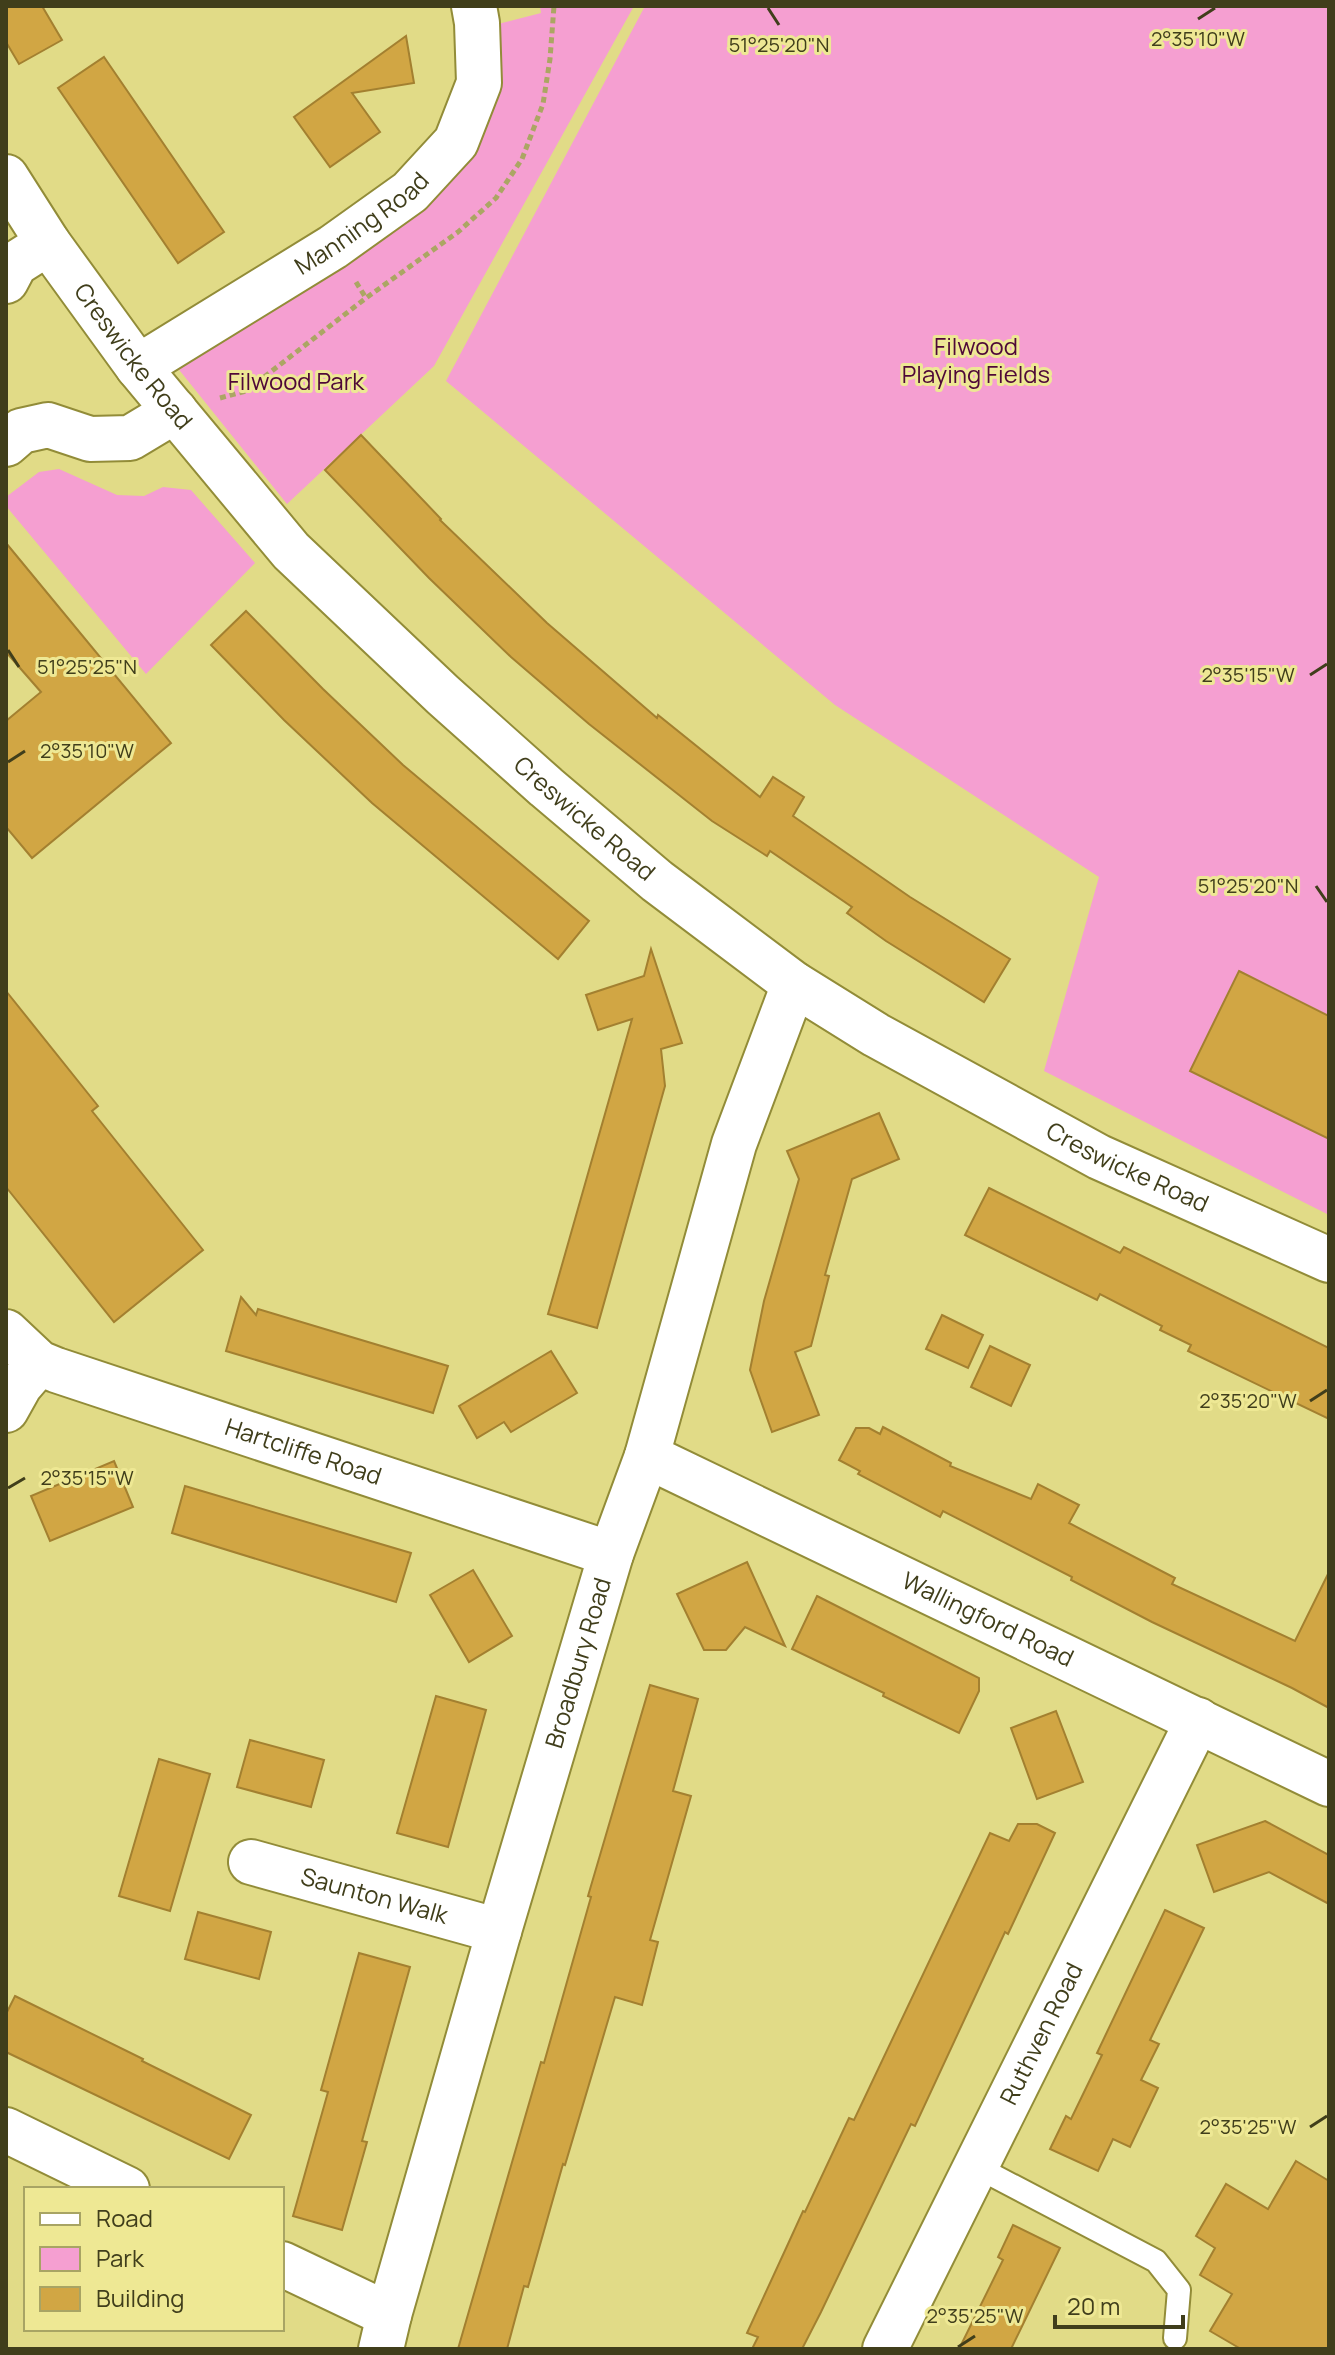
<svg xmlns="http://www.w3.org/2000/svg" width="1335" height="2355" viewBox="0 0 1335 2355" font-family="Manrope,sans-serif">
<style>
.green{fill:#f59fd1}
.building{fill:#d1a644;stroke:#a38030;stroke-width:2}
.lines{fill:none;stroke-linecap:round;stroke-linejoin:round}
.service-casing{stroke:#928c38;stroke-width:26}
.minor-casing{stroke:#928c38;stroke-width:48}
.path{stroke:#aba663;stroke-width:5;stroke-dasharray:6 4;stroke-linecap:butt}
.service{stroke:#fff;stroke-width:22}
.minor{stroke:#fff;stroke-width:44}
.ticks{fill:none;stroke:#403e1b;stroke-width:3}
.labels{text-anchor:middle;stroke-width:6;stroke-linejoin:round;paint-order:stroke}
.street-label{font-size:24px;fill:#403e1b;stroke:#eee894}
.park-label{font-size:24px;fill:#4e0838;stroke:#eee894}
.ticks-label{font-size:20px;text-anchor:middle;fill:#403e1b;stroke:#eee894;stroke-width:6;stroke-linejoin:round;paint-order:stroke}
</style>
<rect width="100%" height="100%" fill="#e1db87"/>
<g class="green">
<path d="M540,6H634L434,366L287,504L172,361L425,206L450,182L470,155L498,24L541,13Z"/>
<path d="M645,6H1329V1215L1044,1071L1099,877L835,705L446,381Z"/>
<path d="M59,469L117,495L144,496L163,487L191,490L255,563L146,674L6,506V497L39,472Z"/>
</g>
<g class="building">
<path d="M6,6H42L62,40L19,64L6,42Z"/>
<path d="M406,36L414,83L352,93L380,132L330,167L294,117Z"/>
<path d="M104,57L224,232L178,263L58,88Z"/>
<path d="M361,435L441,519L440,520L547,623L657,718L658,715L760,797L773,777L804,797L793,816L910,897L1010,959L984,1002L886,941L847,913L852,907L770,851L767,856L712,821L589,724L511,657L429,578L325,470Z"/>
<path d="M6,543L171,743L32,858L6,827V721L41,692L6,652Z"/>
<path d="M246,611L323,689L403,765L589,921L558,959L372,803L284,720L211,645Z"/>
<path d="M651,949L682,1043L661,1049L665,1086L597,1328L548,1314L632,1019L598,1030L586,995L644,976Z"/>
<path d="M1239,971L1329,1016V1139L1190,1071Z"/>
<path d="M6,991L98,1106L92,1111L203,1250L114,1322L6,1187Z"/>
<path d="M879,1113L899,1159L852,1179L825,1275L829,1276L811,1346L795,1352L819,1415L772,1432L750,1370L764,1301L799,1179L787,1151Z"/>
<path d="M989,1188L1120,1253L1124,1247L1329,1348V1419L1188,1351L1191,1345L1160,1330L1162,1326L1100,1294L1097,1300L965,1235Z"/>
<path d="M241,1297L256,1315L258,1309L448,1366L433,1413L226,1351Z"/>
<path d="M942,1315L983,1335L968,1368L926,1349Z"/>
<path d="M990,1346L1030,1365L1011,1406L971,1387Z"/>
<path d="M551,1351L577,1393L511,1432L504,1422L477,1438L459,1406Z"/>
<path d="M883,1427L951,1463L950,1466L1031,1499L1038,1484L1079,1505L1069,1523L1175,1578L1172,1584L1295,1641L1329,1572V1708L1292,1688L1152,1622L1071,1580L1072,1577L943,1511L940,1517L858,1474L860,1471L839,1460L856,1428H869L880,1434Z"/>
<path d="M114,1461L133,1507L50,1541L31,1496Z"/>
<path d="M185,1486L411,1553L396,1602L172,1533Z"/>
<path d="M747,1562L785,1646L745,1627L726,1650H704L677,1594Z"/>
<path d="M473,1570L512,1636L469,1662L430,1595Z"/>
<path d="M817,1596L979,1678V1691L959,1733L883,1696L884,1693L792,1649Z"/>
<path d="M650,1685L698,1699L673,1791L691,1796L650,1940L658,1942L642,2005L615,1997L565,2165L563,2164L528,2287L524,2286L507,2349H458L541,2062L544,2063L591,1897L588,1896Z"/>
<path d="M436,1696L486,1710L448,1847L397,1833Z"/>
<path d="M1056,1711L1083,1782L1037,1799L1011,1728Z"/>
<path d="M250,1740L324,1760L311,1807L237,1787Z"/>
<path d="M159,1759L210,1774L170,1911L119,1896Z"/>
<path d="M1265,1821L1329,1855V1904L1269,1872L1214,1892L1197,1845Z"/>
<path d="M1018,1824H1037L1055,1833L1008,1934L1005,1932L915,2126L911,2124L821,2312L802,2349H752L758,2337L747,2333L788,2244L803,2211L805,2212L849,2118L854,2120L990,1833L1009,1841Z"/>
<path d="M1165,1910L1204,1928L1150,2040L1159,2044L1141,2080L1158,2088L1130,2147L1113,2139L1098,2171L1050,2149L1066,2116L1071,2119L1102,2055L1097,2053Z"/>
<path d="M198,1912L271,1932L259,1979L185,1959Z"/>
<path d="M359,1953L410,1967L362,2141L367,2142L342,2230L293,2216L328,2092L321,2090Z"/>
<path d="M15,1996L143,2059L142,2061L251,2115L229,2159L6,2052V2014Z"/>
<path d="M1296,2161L1329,2181V2349H1241L1210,2331L1232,2294L1200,2275L1215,2248L1196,2236L1226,2184L1268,2209Z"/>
<path d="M1013,2225L1060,2248L1011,2349H959L1003,2260L998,2257Z"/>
</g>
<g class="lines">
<g class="service-casing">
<path id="service" d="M975,2166L1156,2261L1179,2290L1175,2338"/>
</g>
<g class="minor-casing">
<g id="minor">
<path id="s1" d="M6,177L48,243L138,367L291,551L443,695L546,787L657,881L794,984L876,1035L1099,1157L1329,1260"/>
<path d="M6,281L15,264L48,243"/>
<path id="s2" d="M138,367L333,247L410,192L456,142L479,83L477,23L474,6"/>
<path d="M6,444L21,431L48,425L90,439L130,438L175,411"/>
<path id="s3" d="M6,1332L39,1363L56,1370L611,1554"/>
<path d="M6,1410L20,1385L39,1363"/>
<path id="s4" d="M647,1456L1329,1784"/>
<path id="s5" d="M251,1862L499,1931"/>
<path d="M6,2130L127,2189"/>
<path d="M282,2264L389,2315"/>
<path id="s6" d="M381,2349L389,2315L499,1931L611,1554L647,1456L734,1144L794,984"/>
<path id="s7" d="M885,2349L1198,1720"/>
</g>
</g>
<g class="path">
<path d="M356,282L366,298"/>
<path d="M220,398L246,391L366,298L458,232L496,198L522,159L543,104L550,59L554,6"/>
</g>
<use href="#service" class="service"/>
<use href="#minor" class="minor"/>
</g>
<path class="ticks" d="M768,8L779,25M1198,19L1215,8M8,650L19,667M1310,675L1327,664M8,762L25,751M1316,886L1327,902M1310,1401L1327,1390M8,1488L25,1478M1310,2127L1327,2116M958,2347L975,2336"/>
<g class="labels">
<g class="street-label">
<text dy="8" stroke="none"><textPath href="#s2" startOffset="266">Manning Road</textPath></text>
<text dy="8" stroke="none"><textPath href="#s1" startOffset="220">Creswicke Road</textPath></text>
<text dy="8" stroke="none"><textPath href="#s1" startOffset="868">Creswicke Road</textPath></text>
<text dy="8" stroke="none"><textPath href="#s1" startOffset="1516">Creswicke Road</textPath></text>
<text dy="8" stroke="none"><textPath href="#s3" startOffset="324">Hartcliffe Road</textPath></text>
<text dy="8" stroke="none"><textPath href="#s4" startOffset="378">Wallingford Road</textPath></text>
<text dy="8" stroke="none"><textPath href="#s6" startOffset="714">Broadbury Road</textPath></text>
<text dy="8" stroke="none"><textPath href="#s5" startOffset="128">Saunton Walk</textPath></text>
<text dy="8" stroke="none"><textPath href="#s7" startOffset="352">Ruthven Road</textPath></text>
</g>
<g class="park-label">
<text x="976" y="355">Filwood<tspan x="976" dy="28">Playing Fields</tspan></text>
<text x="296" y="390">Filwood Park</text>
</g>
</g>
<g class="ticks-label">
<text x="1198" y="46">2°35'10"W</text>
<text x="779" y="52">51°25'20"N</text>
<text x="87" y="674">51°25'25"N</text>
<text x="1248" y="682">2°35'15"W</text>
<text x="87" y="758">2°35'10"W</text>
<text x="1248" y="893">51°25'20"N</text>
<text x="1248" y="1408">2°35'20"W</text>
<text x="87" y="1485">2°35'15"W</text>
<text x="1248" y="2134">2°35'25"W</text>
<text x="975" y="2323">2°35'25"W</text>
</g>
<rect width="1335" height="2355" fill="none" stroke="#403e1b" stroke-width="16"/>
<rect x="24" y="2187" width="260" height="144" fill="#eee894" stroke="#a8a464" stroke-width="2"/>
<rect x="40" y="2213" width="40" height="12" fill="#ffffff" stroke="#a8a464" stroke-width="2"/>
<text x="96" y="2227" font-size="24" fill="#403e1b">Road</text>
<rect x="40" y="2247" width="40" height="24" fill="#f59fd1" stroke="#a8a464" stroke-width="2"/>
<text x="96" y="2267" font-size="24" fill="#403e1b">Park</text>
<rect x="40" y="2287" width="40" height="24" fill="#d1a644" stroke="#a8a464" stroke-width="2"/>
<text x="96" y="2307" font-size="24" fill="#403e1b">Building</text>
<path d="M1055 2315v12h128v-12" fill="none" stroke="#403e1b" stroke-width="4"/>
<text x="1067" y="2315" font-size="24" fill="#403e1b" stroke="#eee894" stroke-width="6" paint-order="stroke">20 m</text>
</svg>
